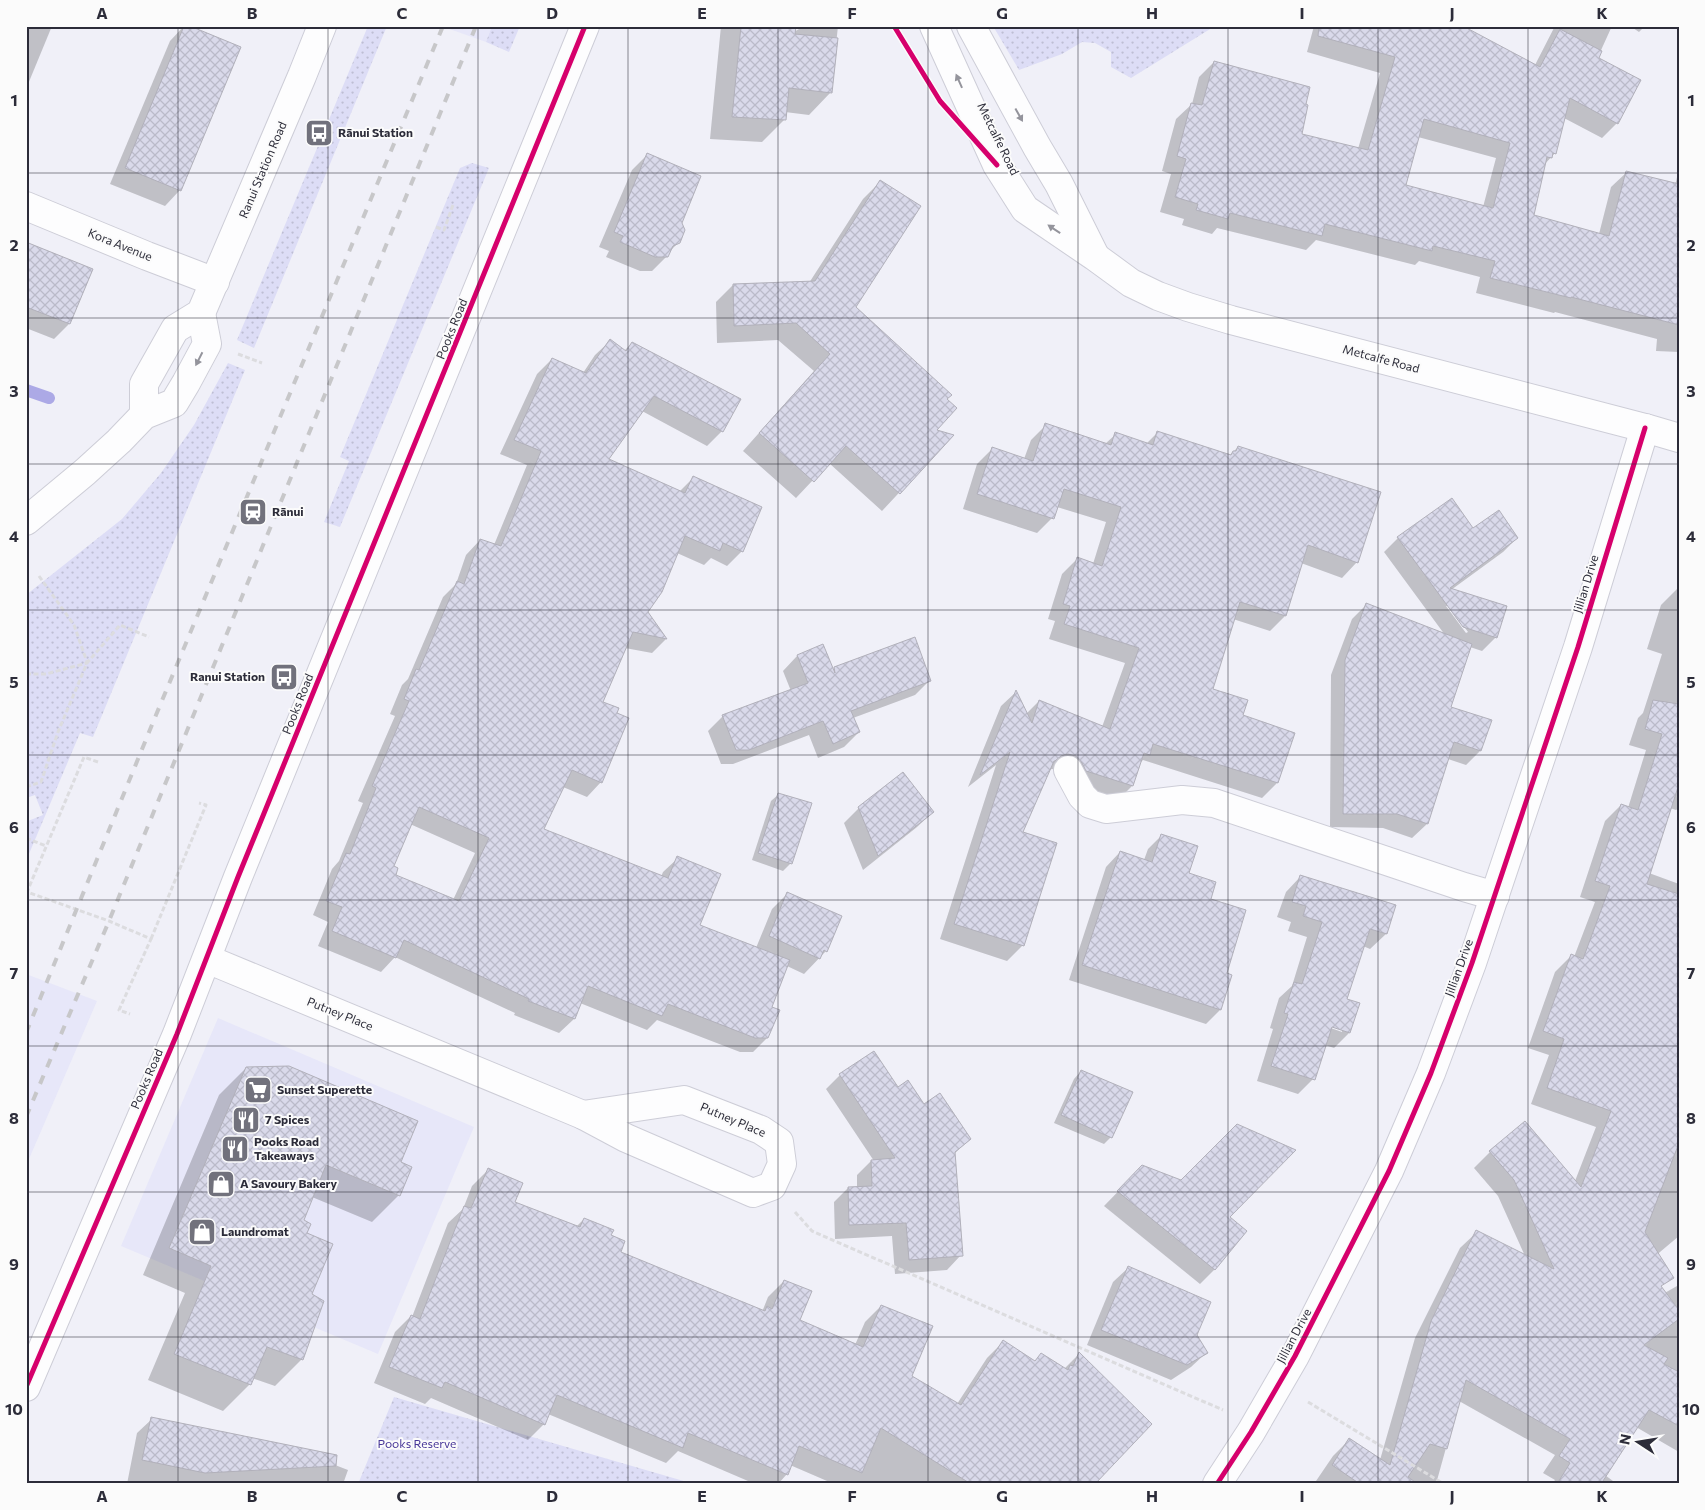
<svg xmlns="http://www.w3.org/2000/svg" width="1705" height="1510" viewBox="0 0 1705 1510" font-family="Commissioner,sans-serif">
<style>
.built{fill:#e7e7f9}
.grass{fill:url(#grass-dots)}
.shadow{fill:#0003;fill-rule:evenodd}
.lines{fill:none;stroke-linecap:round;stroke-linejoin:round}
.stream{stroke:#aca9e6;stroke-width:12}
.building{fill:url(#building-cross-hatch);stroke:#b1b0ba;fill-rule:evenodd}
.minor-casing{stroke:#cdcdd7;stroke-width:30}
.path{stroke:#dcdcdf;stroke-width:3;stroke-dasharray:5 2.5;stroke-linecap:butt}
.minor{stroke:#fdfdfe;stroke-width:28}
.rail{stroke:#c7c7c9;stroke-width:4;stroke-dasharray:9 9;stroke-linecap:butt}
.cycleway-casing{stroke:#fbfbfb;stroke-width:8}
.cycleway{stroke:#d6006c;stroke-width:5}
.oneway{fill:#94949c}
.grid{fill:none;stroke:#2c2c39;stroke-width:1;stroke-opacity:0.55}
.labels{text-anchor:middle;stroke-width:4;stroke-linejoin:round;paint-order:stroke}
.poi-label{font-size:12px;font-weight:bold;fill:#2c2c39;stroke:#fbfbfb;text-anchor:start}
.street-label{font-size:12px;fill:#2c2c39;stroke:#fbfbfb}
.park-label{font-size:12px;fill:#463597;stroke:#fbfbfb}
.neatline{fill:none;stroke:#2c2c39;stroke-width:2}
.grid-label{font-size:16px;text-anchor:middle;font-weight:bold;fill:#2c2c39}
</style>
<defs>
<pattern id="grass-dots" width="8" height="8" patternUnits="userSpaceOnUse" patternTransform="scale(1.25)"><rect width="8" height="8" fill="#ddddf6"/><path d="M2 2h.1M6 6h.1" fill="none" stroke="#bebed4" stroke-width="1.8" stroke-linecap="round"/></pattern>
<pattern id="building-cross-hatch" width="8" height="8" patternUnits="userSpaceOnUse" patternTransform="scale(1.25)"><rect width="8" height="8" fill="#d9d9ea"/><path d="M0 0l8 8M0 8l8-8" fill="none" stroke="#babac9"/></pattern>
</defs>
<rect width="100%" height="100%" fill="#f0f0f8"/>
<g class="built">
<path d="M441,26H492L486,42Z"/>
<path d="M26,974L97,1001L26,1166Z"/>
<path d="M218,1018L474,1127L378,1354L121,1246Z"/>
</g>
<g class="grass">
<path d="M368,26H387L254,348L237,340Z"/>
<path d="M492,26H520L509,52L486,42Z"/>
<path d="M993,26H1215L1131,78L1111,67V52L1095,43L1082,42L1062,54L1019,70Z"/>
<path d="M472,163L489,168L340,527L324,522L349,461L340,457L460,168Z"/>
<path d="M228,363L245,370L93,737L80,733L26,861V817L28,821L43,815L35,795L26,798V595L122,519L161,473L194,425Z"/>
<path d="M394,1397L694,1484H358Z"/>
</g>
<g class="shadow">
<path d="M26,26H52L26,89Z"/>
<path d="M184,26L180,190L165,206L110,184L170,41Z"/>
<path d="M721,26H795L794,32L804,26H838L831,92L809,115L785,112V119L762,142L710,139Z"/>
<path d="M1314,26H1469L1468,30L1535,65L1555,26H1612L1597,59L1617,123L1602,138L1564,118L1555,153L1544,165L1533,216L1599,234L1611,187L1627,172L1674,184L1676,182L1679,167V352L1656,351L1657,339L1555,312L1554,313L1476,293L1480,277L1419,261L1415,265L1316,240L1306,250L1217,228L1212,234L1182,225L1184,219L1160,212L1171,174L1162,171L1176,119L1192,104L1199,77L1214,62L1301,135L1358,149L1380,73L1307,52ZM1418,137L1496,158L1483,207L1405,186Z"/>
<path d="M1630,26H1645L1639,32Z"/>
<path d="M647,155L681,223L679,242L669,252L667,256L652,271H640L606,257L609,251L599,247L632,170Z"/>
<path d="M880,182L854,308L946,399L935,431L952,436L882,511L829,463L796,498L743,451L814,371L778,340L717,343L716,302L733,285L809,283L863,199Z"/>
<path d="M26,242L92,270L69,324L54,339L26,328Z"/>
<path d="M610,341L624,351L632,343L739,399L722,431L707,446L642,411L607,460L679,492L693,478L742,551L727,566L711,558L704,565L677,553L647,612L666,639L652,653L625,648L602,702L601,782L587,797L563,787L542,830L661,877L663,872L678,858L698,926L756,948L772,909L787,894L826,951L804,974L787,966L770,1007L767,1038L753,1052H740L657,1020L647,1030L580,1003L574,1019L559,1033L514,1015L515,1013L395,957L381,972L318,946L328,922L313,915L332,869L339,861L363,803L358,801L395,716L390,714L402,685L408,679L443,597L456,584L466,555L480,540L494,545L527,465L500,454L537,374L552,359L583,373L595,355ZM410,824L475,853L453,900L394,876L393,866Z"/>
<path d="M1046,425L1105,444L1116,434L1146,444L1157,433L1229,456L1238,447L1357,562L1342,578L1301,563L1285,616L1270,631L1233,619L1211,689L1241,716L1277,783L1262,798L1143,760L1139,764L1132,786L1117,801L1071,786L1061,771L1052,769L1048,770L1021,833L1056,844L1022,946L1007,961L940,939L996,765L968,787L1001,706L1016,692L1026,714L1039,701L1102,727L1125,663L1049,639L1055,621L1048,619L1062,574L1077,559L1093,564L1106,522L1057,507L1052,518L1037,533L963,509L977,464L992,449L1024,459L1031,440Z"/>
<path d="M1473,530L1517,538L1503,552L1451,590L1496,637L1482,651L1470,647L1449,708L1480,751L1466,765L1448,759L1427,824L1412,838L1383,828L1330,827L1331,675L1352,619L1366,605L1445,635L1384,552L1398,538ZM1446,606H1449L1468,632L1466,633Z"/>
<path d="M1677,589L1679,590V808L1676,810L1670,808L1649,873L1679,884V1236L1584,1316L1596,1332L1677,1286L1679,1289V1452L1636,1427L1605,1475L1617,1484H1552L1555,1480L1543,1473L1555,1455L1459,1401L1436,1484H1320L1316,1481L1333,1456L1349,1440L1380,1460L1415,1338L1460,1248L1477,1232L1525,1256L1498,1196L1474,1168L1490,1152L1575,1181L1596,1127L1531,1104L1549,1055L1528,1048L1555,972L1571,956L1574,957L1595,902L1580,897L1605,821L1621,805L1628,808L1646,750L1629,745L1638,718L1643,713L1662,654L1647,649L1661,605Z"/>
<path d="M822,646L833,670L835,668L930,680L915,695L853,718L859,732L844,747L818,758L809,735L733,764H721L708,731L723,716L791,691L783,671L797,656Z"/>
<path d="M779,794L810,804L790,864L783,871L752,860L771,801Z"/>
<path d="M859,808L933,812L917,827L863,870L844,823Z"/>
<path d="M1162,835L1188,874L1209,899L1225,974L1220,1010L1206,1024L1069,980L1106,867L1120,852L1144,860L1148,849Z"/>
<path d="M1301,876L1395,906L1386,934L1370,949L1363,946L1346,1000L1349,1033L1334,1048L1325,1045L1313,1079L1298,1094L1257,1081L1273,1029L1270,1028L1279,998L1292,986L1307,937L1288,931L1291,922L1277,917L1286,892ZM1326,1024L1342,1029V1032L1325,1026Z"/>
<path d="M246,1068L399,1163V1195L372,1222L312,1197L302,1221L306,1234L311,1294L302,1359L275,1386L252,1378L250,1384L223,1411L148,1380L185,1293L143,1275L219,1095Z"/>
<path d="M1081,1071L1111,1137L1104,1144L1054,1123L1074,1079Z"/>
<path d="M840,1075L897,1089L970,1139L954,1154L961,1255L947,1270L895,1274L892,1236L835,1239L834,1202L848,1188H857V1175L871,1161H874L826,1089Z"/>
<path d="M1142,1167L1228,1217L1245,1231L1214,1270L1200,1284L1104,1206Z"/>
<path d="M488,1170L513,1202L576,1227L584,1219L609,1236L619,1253L762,1312L768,1297L784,1281L798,1321L855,1345L865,1322L881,1306L910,1376L957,1404L987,1358L1003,1342L1034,1362L1041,1354L1064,1369L1079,1354L1093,1484H834L790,1465L787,1474L778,1484H755L678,1451L666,1463L548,1414L544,1424L528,1440L431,1398L425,1404L374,1383L395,1332L411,1316L412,1317L448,1223L463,1209L472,1186Z"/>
<path d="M1128,1268L1206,1353L1191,1367L1171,1380L1087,1345L1113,1282Z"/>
<path d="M152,1419L335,1465L348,1470L343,1484H288L289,1482L249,1484H127L137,1433Z"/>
</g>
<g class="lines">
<path class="stream" d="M26,390L49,398"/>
</g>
<g class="building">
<path d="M184,26H190L241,47L181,191L125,168Z"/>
<path d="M741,26H796L795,34L838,38L832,93L789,88L786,120L732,117Z"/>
<path d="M1319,26H1463L1540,67L1560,29L1602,51L1599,58L1641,80L1618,124L1570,98L1556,154L1553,153L1552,158L1547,157L1534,215L1609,236L1626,171L1679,184V325L1571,297V298L1490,278L1495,261L1433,246L1432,251L1325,224L1322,236L1230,213L1228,219L1196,210L1198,204L1175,197L1186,159L1177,156L1191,103L1202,105L1214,61L1310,87L1306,104L1308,105L1302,134L1368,150L1395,57L1318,36ZM1424,119L1510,143L1493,208L1406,185Z"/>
<path d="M647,153L701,176L682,223L685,230L680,243L673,246L668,257H655L620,242L623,236L614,232Z"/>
<path d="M880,180L921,206L856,307L952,395L947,399L957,408L937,430L954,435L900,494L846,446L814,482L759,433L830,354L796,323L734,326L733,284L815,281Z"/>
<path d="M26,242L93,269L70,324L26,307Z"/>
<path d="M610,339L626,351L632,342L741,399L723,432L654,396L609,459L685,493L693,476L762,507L743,552L723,543L720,551L685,536L662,592L648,612L667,639L633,632L603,702L619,708L617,713L629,718L602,783L572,770L544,829L668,878L677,856L721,874L700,925L790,960L772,1007L780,1010L768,1038H755L668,1004L662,1016L588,986L575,1019L528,1001L529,999L404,940L396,958L332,931L342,907L326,901L346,853L350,854L376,788L372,786L409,701L404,699L416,669L419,670L457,581L464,584L480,539L501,546L541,451L514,440L552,358L586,373ZM419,807L489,838L459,901L396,875L398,868L394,866Z"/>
<path d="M1045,423L1111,445L1115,432L1153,445L1157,431L1231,455L1233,451H1236L1238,446L1381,492L1358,563L1308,545L1286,616L1240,602L1213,689L1248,700L1243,715L1295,733L1278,783L1153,744L1150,755L1144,753L1133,786L1086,771L1082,763L1076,756L1068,754L1061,756L1055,761H1054L1023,832L1057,843L1024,946L954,924L1010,752L980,775L1016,690L1032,723L1039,700L1110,729L1139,648L1064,624L1070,606L1063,604L1077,557L1102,566L1121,507L1064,489L1054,519L977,494L992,447L1033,461Z"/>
<path d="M1452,498L1473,528L1499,510L1518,538L1450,588L1507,606L1497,638L1463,627L1397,537Z"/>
<path d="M1366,603L1472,644L1451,707L1492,720L1481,751L1454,742L1428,824L1397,814H1343L1345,660Z"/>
<path d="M915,637L931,681L851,711L860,732L833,744L823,721L749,750H736L722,715L808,683L797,655L823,644L835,673L834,667Z"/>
<path d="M1653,700L1679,704V784L1647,884L1679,894V1143L1645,1232L1674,1278L1661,1286L1679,1310V1319L1644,1345L1668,1358L1664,1364L1679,1372V1426L1649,1410L1601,1484H1557L1570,1463L1559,1456L1570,1439L1466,1380L1447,1449L1430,1444L1408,1477L1418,1484H1360L1332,1465L1349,1438L1390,1465L1431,1321L1476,1230L1554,1269L1514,1180L1489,1151L1525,1121L1581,1187L1611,1111L1547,1088L1564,1039L1543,1031L1571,954L1583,959L1610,886L1595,881L1621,804L1638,810L1662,734L1645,729Z"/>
<path d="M903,772L934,812L878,856L858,807Z"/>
<path d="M778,793L812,803L792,864L758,853Z"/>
<path d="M1161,834L1198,846L1189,873L1216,882L1211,899L1246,910L1227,973L1232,975L1221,1010L1082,965L1120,851L1152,862Z"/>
<path d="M1300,875L1396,905L1387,934L1370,929L1347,999L1360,1003L1350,1033L1332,1027L1315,1080L1271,1066L1288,1014L1284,1013L1294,982L1302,984L1322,922L1303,916L1306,906L1292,902Z"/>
<path d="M787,892L842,916L827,952L824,950L820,959L769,936Z"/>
<path d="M874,1051L898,1087L908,1080L924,1104L940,1093L971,1139L955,1152L963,1256L909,1260L906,1223L849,1225L848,1187L872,1186L871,1160L895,1158L839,1074Z"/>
<path d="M289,1066L418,1121L401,1162L412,1167L400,1196L326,1165L304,1220L311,1224L307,1233L333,1244L312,1294L324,1301L303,1360L267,1347L251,1385L174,1354L211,1266L169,1248L246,1067Z"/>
<path d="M1081,1070L1133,1092L1112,1138L1061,1115Z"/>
<path d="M1237,1124L1296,1150L1230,1217L1247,1231L1215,1270L1117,1191L1142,1165L1181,1180Z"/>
<path d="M488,1168L523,1183L515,1202L580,1227L584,1218L614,1230L611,1235L625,1241L621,1252L765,1311L767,1306L772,1309L784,1280L812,1291L800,1320L863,1347L881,1305L933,1326L912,1376L961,1405L1003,1340L1035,1361L1041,1353L1068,1370L1070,1365L1073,1366L1079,1352L1152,1424L1095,1484H971L881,1428L862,1473L799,1446L788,1475L688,1433L683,1448L557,1395L545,1425L445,1382L442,1388L389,1367L411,1315L420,1319L464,1206L471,1208Z"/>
<path d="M1128,1266L1211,1302L1197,1335L1208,1353L1187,1365L1101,1330Z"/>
<path d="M151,1417L337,1455L336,1466L205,1473L142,1460Z"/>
</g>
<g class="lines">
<g class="minor-casing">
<g id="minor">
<path d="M934,26L997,165L1025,209L1094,256L1131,283L1158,296L1188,307L1231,320L1645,428L1679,438"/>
<path d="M971,26L1037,147L1059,184L1094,254"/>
<path d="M26,206L147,256L215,282"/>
<path d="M144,415V384L175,329L201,313L302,76L322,26"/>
<path d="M26,521L85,472L119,441L144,415L174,403L186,383L207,344L201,313"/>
<path d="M1068,770L1082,796L1090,804L1106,809L1182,800L1214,803L1464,887L1495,896"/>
<path d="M207,959L583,1115"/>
<path d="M684,1100L761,1130L779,1142L782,1164L772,1186L753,1193L626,1138L583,1115Z"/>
<path d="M26,1387L177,1034L238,877L585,26"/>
<path d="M1217,1484L1251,1432L1295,1356L1389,1171L1431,1073L1472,963L1578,647L1645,428"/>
</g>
</g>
<g class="path">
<path d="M436,227L444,230L453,205"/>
<path d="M238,354L262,363"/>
<path d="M39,576L74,625L87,662"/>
<path d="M26,674H46L87,663"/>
<path d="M98,762L84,757L27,892L109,921L151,939L119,1010L130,1014"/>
<path d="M26,787L41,782L58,732L87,663L120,625L149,637"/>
<path d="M26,838L46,846"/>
<path d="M151,939L206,805L199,803"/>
<path d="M795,1212L812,1231L1223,1410"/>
<path d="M1308,1402L1444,1484"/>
</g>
<use href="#minor" class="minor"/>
<g class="rail">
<path d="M26,1033L156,715L443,26"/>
<path d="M26,1117L109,921L476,26"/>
</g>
<g class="cycleway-casing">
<g id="cycleway">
<path d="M894,26L940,101L997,165"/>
<path d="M26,1387L177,1034L238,877L585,26"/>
<path d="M1217,1484L1251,1432L1295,1356L1389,1171L1431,1073L1472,963L1578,647L1645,428"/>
</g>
</g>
<use href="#cycleway" class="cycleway"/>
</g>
<defs><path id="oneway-solid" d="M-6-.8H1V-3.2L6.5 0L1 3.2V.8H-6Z" transform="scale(1.25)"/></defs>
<g class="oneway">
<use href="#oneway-solid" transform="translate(959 81) rotate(-114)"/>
<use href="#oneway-solid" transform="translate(1019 115) rotate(61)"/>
<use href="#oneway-solid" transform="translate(1054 229) rotate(-146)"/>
<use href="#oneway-solid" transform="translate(199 359) rotate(117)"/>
</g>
<path class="grid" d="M178,26V1484M328,26V1484M478,26V1484M628,26V1484M778,26V1484M928,26V1484M1078,26V1484M1228,26V1484M1378,26V1484M1528,26V1484M26,173H1679M26,318H1679M26,464H1679M26,610H1679M26,755H1679M26,900H1679M26,1046H1679M26,1192H1679M26,1337H1679"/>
<defs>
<g id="bus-square" transform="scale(1.4375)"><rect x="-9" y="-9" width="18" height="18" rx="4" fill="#71717c" stroke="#fbfbfb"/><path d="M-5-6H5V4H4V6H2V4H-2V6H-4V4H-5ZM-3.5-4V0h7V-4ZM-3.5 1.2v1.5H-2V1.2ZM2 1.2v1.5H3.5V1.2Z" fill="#fff"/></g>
<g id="station-square" transform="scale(1.4375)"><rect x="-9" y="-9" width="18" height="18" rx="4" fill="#71717c" stroke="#fbfbfb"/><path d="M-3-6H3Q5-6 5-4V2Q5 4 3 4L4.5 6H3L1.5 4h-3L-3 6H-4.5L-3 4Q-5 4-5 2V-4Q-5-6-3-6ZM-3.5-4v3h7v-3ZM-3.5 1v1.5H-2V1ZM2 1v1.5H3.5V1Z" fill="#fff"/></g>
<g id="supermarket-square" transform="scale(1.4375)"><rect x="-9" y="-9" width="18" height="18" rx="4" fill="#71717c" stroke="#fbfbfb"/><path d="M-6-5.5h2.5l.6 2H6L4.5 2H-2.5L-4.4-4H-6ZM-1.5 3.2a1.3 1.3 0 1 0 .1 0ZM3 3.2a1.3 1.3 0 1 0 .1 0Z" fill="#fff"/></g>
<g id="restaurant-square" transform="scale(1.4375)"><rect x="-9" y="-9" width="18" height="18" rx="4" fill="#71717c" stroke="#fbfbfb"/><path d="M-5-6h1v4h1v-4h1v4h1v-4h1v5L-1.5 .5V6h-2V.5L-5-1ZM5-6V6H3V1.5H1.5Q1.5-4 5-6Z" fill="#fff"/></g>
<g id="shop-square" transform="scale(1.4375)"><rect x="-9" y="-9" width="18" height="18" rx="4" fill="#71717c" stroke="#fbfbfb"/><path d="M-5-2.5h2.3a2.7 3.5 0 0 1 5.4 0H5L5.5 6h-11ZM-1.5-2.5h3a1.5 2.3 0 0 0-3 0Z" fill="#fff"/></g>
</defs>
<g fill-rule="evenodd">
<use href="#bus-square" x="319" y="133"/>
<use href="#station-square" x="253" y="512"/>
<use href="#bus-square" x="284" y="677"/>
<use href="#supermarket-square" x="258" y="1090"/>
<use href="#restaurant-square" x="246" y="1120"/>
<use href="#restaurant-square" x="235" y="1149"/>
<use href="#shop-square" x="221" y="1184"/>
<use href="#shop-square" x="202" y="1232"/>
</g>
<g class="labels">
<g class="poi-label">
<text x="338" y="137">Rānui Station</text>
<text x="272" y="516">Rānui</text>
<text x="265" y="681" text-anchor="end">Ranui Station</text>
<text x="277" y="1094">Sunset Superette</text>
<text x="265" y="1124">7 Spices</text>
<text x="254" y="1146">Pooks Road<tspan x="254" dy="14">Takeaways</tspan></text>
<text x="240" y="1188">A Savoury Bakery</text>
<text x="221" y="1236">Laundromat</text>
</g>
<g class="street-label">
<text transform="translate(998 139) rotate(64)" y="4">Metcalfe Road</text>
<text transform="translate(263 170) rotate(-67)" y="4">Ranui Station Road</text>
<text transform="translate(120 245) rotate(22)" y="4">Kora Avenue</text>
<text transform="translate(452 329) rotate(-68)" y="4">Pooks Road</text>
<text transform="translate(1381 359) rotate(15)" y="4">Metcalfe Road</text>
<text transform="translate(1586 584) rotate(-73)" y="4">Jillian Drive</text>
<text transform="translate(298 704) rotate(-68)" y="4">Pooks Road</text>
<text transform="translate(1459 968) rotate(-70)" y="4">Jillian Drive</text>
<text transform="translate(340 1014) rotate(22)" y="4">Putney Place</text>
<text transform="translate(147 1079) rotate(-67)" y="4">Pooks Road</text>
<text transform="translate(733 1120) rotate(23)" y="4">Putney Place</text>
<text transform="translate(1294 1336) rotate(-62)" y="4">Jillian Drive</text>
</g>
<g class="park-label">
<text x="417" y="1448">Pooks Reserve</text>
</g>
</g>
<rect width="1705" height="1510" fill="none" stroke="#fbfbfb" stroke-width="55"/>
<g transform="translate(1638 1442) rotate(282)" stroke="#fbfbfb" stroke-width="4" paint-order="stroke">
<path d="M0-4L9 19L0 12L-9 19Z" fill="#2c2c39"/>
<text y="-8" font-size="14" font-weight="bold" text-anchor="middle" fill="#2c2c39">N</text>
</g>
<rect x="28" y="28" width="1650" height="1454" class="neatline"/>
<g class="grid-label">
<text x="102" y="19">A</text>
<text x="252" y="19">B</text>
<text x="402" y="19">C</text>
<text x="552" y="19">D</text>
<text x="702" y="19">E</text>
<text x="852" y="19">F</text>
<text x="1002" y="19">G</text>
<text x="1152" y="19">H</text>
<text x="1302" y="19">I</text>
<text x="1452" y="19">J</text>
<text x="1602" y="19">K</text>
<text x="14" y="106">1</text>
<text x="1691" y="106">1</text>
<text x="14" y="251">2</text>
<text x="1691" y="251">2</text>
<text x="14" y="397">3</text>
<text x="1691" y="397">3</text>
<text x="14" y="542">4</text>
<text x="1691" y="542">4</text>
<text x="14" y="688">5</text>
<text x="1691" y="688">5</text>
<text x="14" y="833">6</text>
<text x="1691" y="833">6</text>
<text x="14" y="979">7</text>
<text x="1691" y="979">7</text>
<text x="14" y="1124">8</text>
<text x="1691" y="1124">8</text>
<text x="14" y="1270">9</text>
<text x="1691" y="1270">9</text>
<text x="14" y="1415">10</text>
<text x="1691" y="1415">10</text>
<text x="102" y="1502">A</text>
<text x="252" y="1502">B</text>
<text x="402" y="1502">C</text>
<text x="552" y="1502">D</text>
<text x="702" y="1502">E</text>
<text x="852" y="1502">F</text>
<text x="1002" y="1502">G</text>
<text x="1152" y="1502">H</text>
<text x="1302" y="1502">I</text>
<text x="1452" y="1502">J</text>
<text x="1602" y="1502">K</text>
</g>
</svg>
